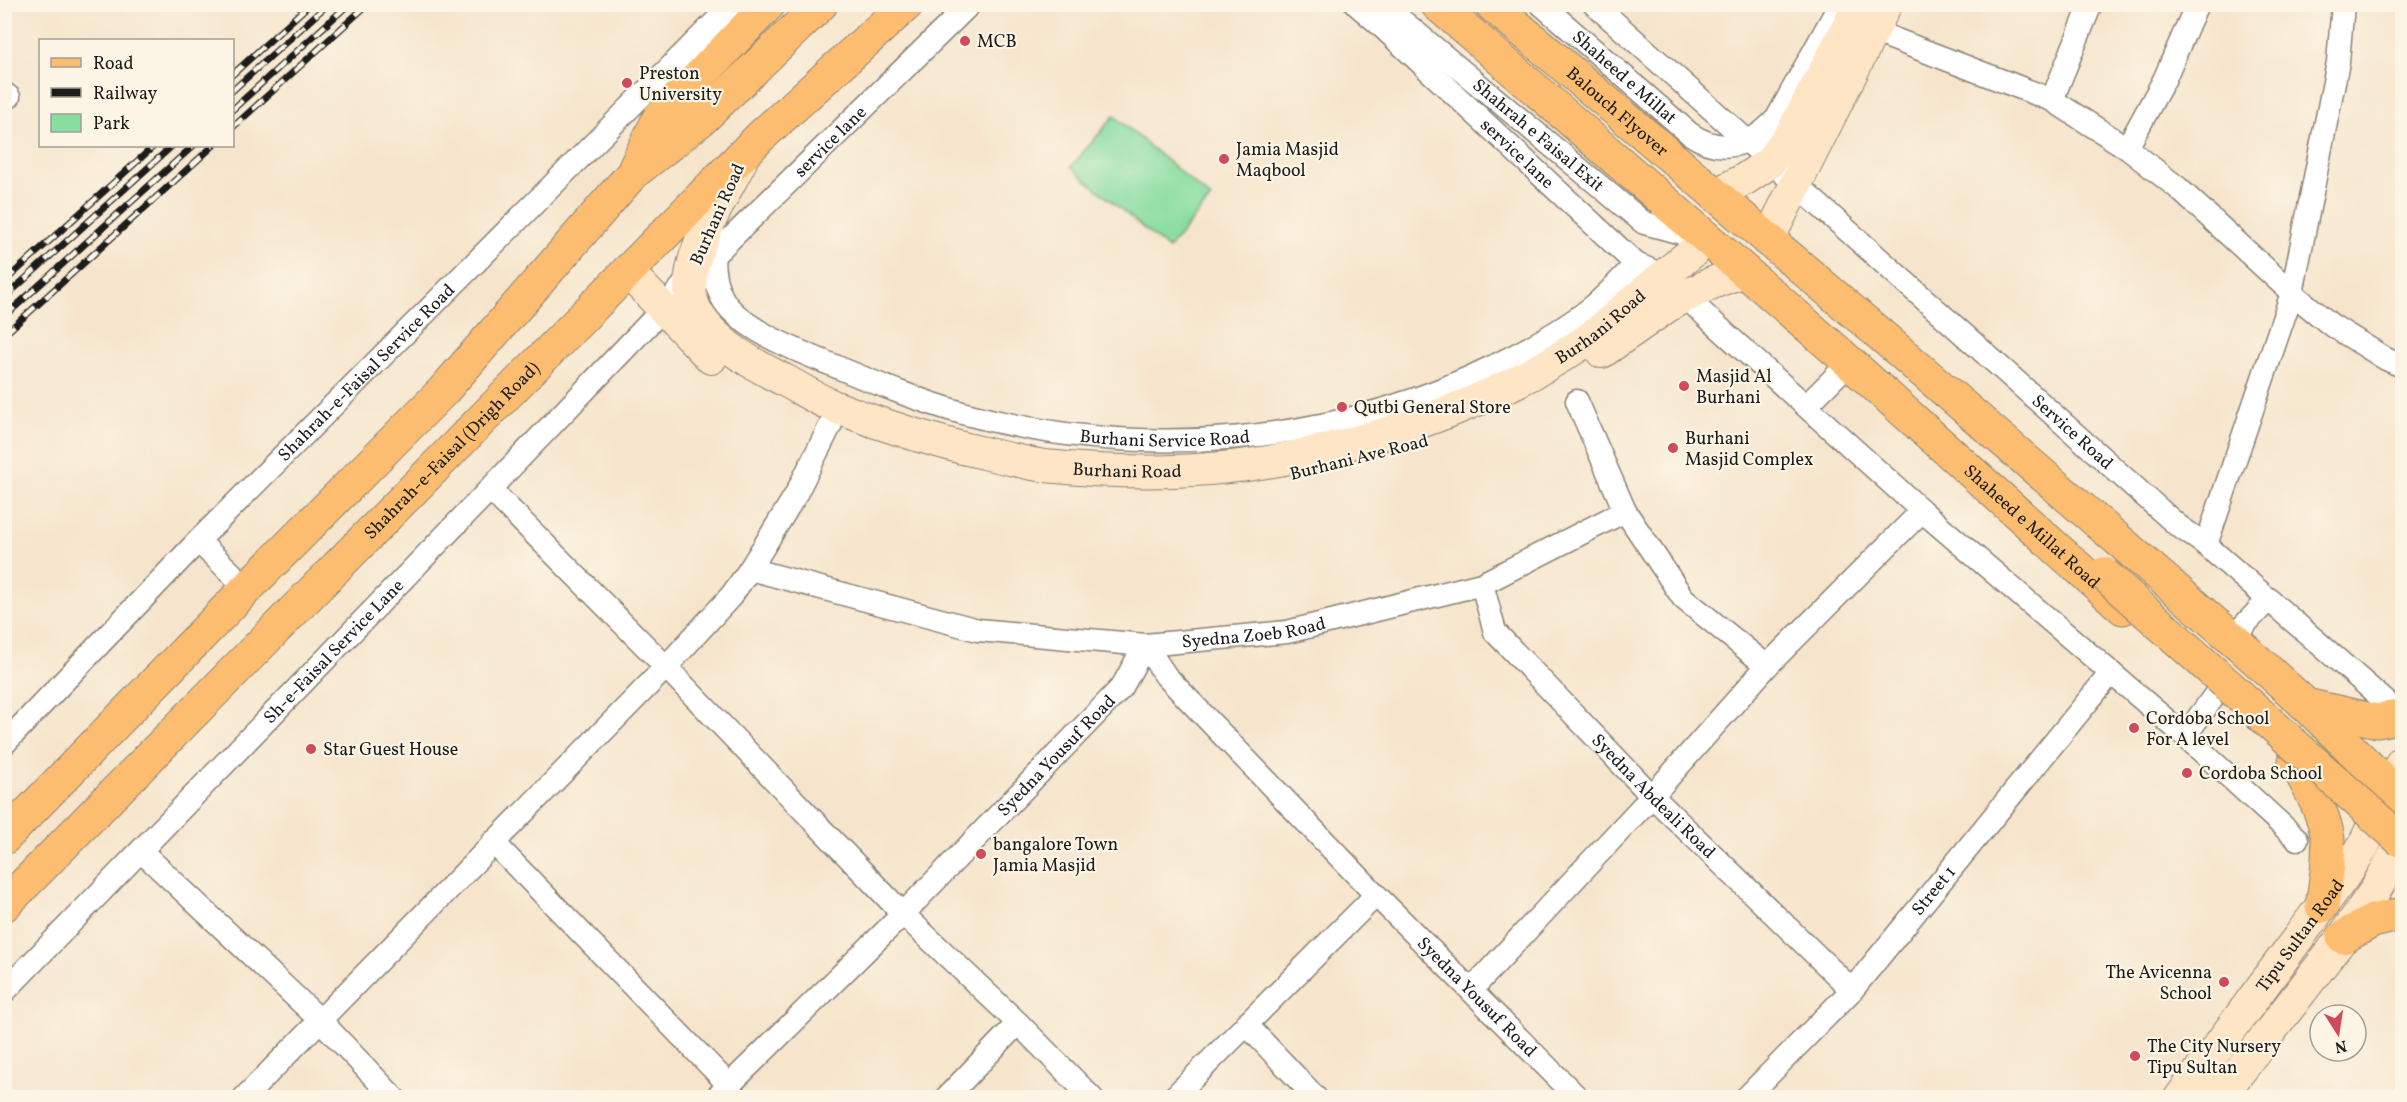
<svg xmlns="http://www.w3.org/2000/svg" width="2407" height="1102" viewBox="0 0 2407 1102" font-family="Vollkorn,serif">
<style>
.green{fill:#88dda0;stroke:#527c5e;stroke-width:1.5}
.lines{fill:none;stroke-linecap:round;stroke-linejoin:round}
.street-casing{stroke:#898074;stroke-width:25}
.secondary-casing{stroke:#898074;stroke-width:34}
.primary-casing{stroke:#898074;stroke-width:35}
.highway-casing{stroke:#898074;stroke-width:35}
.street{stroke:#fff;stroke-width:22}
.secondary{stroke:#fee5c5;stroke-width:32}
.primary{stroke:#fcbd6f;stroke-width:33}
.highway{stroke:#fcbd6f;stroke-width:33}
.rail-casing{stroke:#1c1c1c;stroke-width:7}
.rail{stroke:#fcf5e5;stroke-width:4.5;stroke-dasharray:14;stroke-linecap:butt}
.primary-bridge-casing{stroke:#898074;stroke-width:35;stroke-linecap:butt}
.primary-bridge{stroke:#fcbd6f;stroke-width:33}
.poi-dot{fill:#d1495b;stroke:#fcf5e5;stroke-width:2}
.labels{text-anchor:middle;stroke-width:4.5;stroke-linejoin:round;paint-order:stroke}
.poi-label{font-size:18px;fill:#1c1c1c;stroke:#fcf5e5;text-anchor:start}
.street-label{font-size:18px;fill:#1c1c1c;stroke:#fcf5e5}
</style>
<rect width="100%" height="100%" fill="#fcf5e5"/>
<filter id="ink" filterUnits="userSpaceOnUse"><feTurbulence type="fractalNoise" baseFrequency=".0167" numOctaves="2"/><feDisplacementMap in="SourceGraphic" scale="12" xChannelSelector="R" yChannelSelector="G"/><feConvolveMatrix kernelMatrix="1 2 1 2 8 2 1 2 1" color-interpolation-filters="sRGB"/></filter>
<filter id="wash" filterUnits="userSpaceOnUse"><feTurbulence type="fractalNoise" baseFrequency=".008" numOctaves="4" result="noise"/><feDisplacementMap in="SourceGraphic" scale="24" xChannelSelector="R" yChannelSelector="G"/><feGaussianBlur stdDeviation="1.35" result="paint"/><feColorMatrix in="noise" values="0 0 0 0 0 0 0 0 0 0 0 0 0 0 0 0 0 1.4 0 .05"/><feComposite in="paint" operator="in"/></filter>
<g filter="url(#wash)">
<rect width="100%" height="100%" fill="#f6e5cc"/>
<path class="green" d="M1114,116L1211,198L1168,249L1071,167Z"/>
</g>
<g filter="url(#ink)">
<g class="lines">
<g class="street-casing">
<g id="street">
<path id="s1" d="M1356,4L1377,22L1636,264L1665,276L1684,296L1922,511L2185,736L2297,839"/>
<path id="s2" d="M1382,4L1644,223L1703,239"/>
<path id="s3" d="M1541,4L1689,133C1721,156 1752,146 1777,118L1840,4"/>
<path id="s4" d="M1594,4L2177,525L2206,545L2402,716"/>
<path d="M1873,31L2052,100L2127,148L2178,188L2292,293L2330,324L2386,359L2402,366"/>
<path d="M4,93L9,97"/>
<path d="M2052,100L2091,4"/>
<path d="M2127,148L2164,80L2197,4"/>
<path id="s5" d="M713,256C713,272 715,287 724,301C743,330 798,351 830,364C875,383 919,401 966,414C1141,461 1335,446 1498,364C1530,348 1563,330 1591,308C1607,295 1621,279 1636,264"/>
<path d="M1807,405L1849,363"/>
<path d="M490,489L666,667L903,914L1018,1023L1092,1098"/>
<path d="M1625,511L1683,598L1767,666"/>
<path d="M198,541L247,588"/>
<path d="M2206,545L2292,293L2338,62L2343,4"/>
<path id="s6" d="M750,569L978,630L1145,645L1287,632L1482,584L1625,511L1577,401"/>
<path id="s7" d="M1482,584L1495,632L1652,796L1852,990"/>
<path d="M2232,638L2269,599"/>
<path d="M2185,736L2217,692"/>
<path id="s8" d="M4,744L198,541L733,4"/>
<path d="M493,842L728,1084"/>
<path d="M141,851L321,1021L394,1098"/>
<path d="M1472,989L1652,796L1767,666L1922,511"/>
<path id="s9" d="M4,992L490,489L663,309L690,277L713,256L970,4"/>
<path d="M1246,1024L1316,1098"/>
<path d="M244,1098L666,667L731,596L750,569L795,496L831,424"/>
<path id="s10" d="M716,1098L903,914L1122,687L1145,645L1166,676L1376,895L1578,1098"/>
<path d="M946,1098L1018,1023"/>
<path d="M1173,1098L1376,895"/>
<path id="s11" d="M1746,1098L1852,990L2111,673"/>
</g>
</g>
<g class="secondary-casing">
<g id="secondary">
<path id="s12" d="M741,161C724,195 683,260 691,297C700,336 752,364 784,380C801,389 818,400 835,407C889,428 945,445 1001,457C1015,460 1030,464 1045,466C1133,475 1226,474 1312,453C1407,431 1503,397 1584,342C1603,329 1620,312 1638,297C1661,278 1684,259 1707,240"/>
<path d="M1715,195L1745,179L1769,163L1793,131L1860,4"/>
<path d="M1768,240L1886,4"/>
<path d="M627,271L711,358"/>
<path d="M1602,352L1672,303L1712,283L1744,271"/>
<path id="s13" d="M2180,1098L2346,873L2364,845L2402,762"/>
<path d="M2219,1098L2343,937L2373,894L2402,843"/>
</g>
</g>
<g class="primary-casing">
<g id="primary">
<path id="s14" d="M1437,4L1839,353L2123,608"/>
<path id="s15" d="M1491,4L1876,331L2232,638L2306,705L2402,799"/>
<path d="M2306,705L2377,721L2402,716"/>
<path d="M2295,761C2307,785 2325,813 2328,840C2330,862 2325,884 2322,906"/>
<path d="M2343,937L2373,921L2402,914"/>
</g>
</g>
<g class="highway-casing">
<g id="highway">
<path d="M635,168L659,118L769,4"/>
<path d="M4,838L247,588L443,391L633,173L702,119L821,4"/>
<path id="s16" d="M4,905L760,137L907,4"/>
</g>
</g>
<use href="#street" class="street"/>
<use href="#secondary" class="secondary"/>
<use href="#primary" class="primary"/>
<use href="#highway" class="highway"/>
<g class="rail-casing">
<g id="rail">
<path d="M232,75L310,4"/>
<path d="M232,91L328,4"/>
<path d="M232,110L349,4"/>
<path d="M232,128L368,4"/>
<path d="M4,282L154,146"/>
<path d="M4,298L172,146"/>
<path d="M4,317L193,146"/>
<path d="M4,335L213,146"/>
</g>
</g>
<use href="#rail" class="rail"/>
<g class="primary-bridge-casing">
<path id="primary-bridge" d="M2104,574L2402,841"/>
</g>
<use href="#primary-bridge" class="primary-bridge"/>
</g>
</g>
<g class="poi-dot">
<circle cx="965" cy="41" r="6"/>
<circle cx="627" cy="83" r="6"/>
<circle cx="1224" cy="159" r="6"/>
<circle cx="1684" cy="386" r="6"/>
<circle cx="1342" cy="407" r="6"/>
<circle cx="1673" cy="448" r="6"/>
<circle cx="2134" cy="728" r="6"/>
<circle cx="311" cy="749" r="6"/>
<circle cx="2187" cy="773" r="6"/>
<circle cx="981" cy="854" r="6"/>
<circle cx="2224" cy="982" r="6"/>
<circle cx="2135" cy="1056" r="6"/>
</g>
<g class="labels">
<g class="poi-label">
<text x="977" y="47">MCB</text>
<text x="639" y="79">Preston<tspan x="639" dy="21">University</tspan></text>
<text x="1236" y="155">Jamia Masjid<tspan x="1236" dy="21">Maqbool</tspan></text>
<text x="1696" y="382">Masjid Al<tspan x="1696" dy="21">Burhani</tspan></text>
<text x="1354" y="413">Qutbi General Store</text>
<text x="1685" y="444">Burhani<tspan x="1685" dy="21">Masjid Complex</tspan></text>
<text x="2146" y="724">Cordoba School<tspan x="2146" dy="21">For A level</tspan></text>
<text x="323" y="755">Star Guest House</text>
<text x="2199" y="779">Cordoba School</text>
<text x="993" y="850">bangalore Town<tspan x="993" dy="21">Jamia Masjid</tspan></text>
<text x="2212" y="978" text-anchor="end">The Avicenna<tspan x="2212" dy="21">School</tspan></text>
<text x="2147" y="1052">The City Nursery<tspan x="2147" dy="21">Tipu Sultan</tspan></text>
</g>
<g class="street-label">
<text dy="6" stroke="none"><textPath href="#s3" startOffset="111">Shaheed e Millat</textPath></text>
<text dy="6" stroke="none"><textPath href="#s15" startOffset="166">Balouch Flyover</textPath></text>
<text dy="6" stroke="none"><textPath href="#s2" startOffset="204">Shahrah e Faisal Exit</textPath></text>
<text dy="6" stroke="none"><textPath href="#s9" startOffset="1186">service lane</textPath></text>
<text dy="6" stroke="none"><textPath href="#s1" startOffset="220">service lane</textPath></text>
<text transform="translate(717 214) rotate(-66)" y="6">Burhani Road</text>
<text dy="6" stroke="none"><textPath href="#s12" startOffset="1138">Burhani Road</textPath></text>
<text dy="6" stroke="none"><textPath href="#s8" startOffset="519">Shahrah-e-Faisal Service Road</textPath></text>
<text dy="6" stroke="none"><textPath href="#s4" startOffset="642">Service Road</textPath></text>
<text dy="6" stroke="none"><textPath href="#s5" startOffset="518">Burhani Service Road</textPath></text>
<text dy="6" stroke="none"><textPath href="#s16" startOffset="638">Shahrah-e-Faisal (Drigh Road)</textPath></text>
<text transform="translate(1359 457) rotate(-14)" y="6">Burhani Ave Road</text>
<text dy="6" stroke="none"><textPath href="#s12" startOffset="634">Burhani Road</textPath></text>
<text dy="6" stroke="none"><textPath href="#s14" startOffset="792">Shaheed e Millat Road</textPath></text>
<text dy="6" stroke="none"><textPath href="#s6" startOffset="513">Syedna Zoeb Road</textPath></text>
<text dy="6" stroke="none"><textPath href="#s9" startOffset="474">Sh-e-Faisal Service Lane</textPath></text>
<text dy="6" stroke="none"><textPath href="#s10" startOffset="483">Syedna Yousuf Road</textPath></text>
<text dy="6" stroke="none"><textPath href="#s7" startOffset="278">Syedna Abdeali Road</textPath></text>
<text dy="6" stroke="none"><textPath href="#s11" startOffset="280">Street 1</textPath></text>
<text dy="6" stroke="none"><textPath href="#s13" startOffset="202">Tipu Sultan Road</textPath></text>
<text dy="6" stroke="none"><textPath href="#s10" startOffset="1110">Syedna Yousuf Road</textPath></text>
</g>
</g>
<rect width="2407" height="1102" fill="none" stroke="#fcf5e5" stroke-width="24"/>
<rect x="39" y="39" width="195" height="108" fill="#fcf5e5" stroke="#a29e95" stroke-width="1.5"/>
<rect x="51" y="58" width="30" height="9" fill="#fcbd6f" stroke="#a29e95" stroke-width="1.5"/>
<text x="93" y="69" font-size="18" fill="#1c1c1c">Road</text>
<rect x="51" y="88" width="30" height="9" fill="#1c1c1c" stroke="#a29e95" stroke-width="1.5"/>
<text x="93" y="99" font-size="18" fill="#1c1c1c">Railway</text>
<rect x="51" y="114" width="30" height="18" fill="#88dda0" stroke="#a29e95" stroke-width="1.5"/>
<text x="93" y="129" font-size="18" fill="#1c1c1c">Park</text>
<g transform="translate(2338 1033) rotate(168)"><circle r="28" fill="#fcf5e5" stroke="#a29e95" stroke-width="1.5"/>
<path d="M0-4.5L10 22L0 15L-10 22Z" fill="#d1495b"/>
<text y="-9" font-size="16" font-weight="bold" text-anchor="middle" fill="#1c1c1c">N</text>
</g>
</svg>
